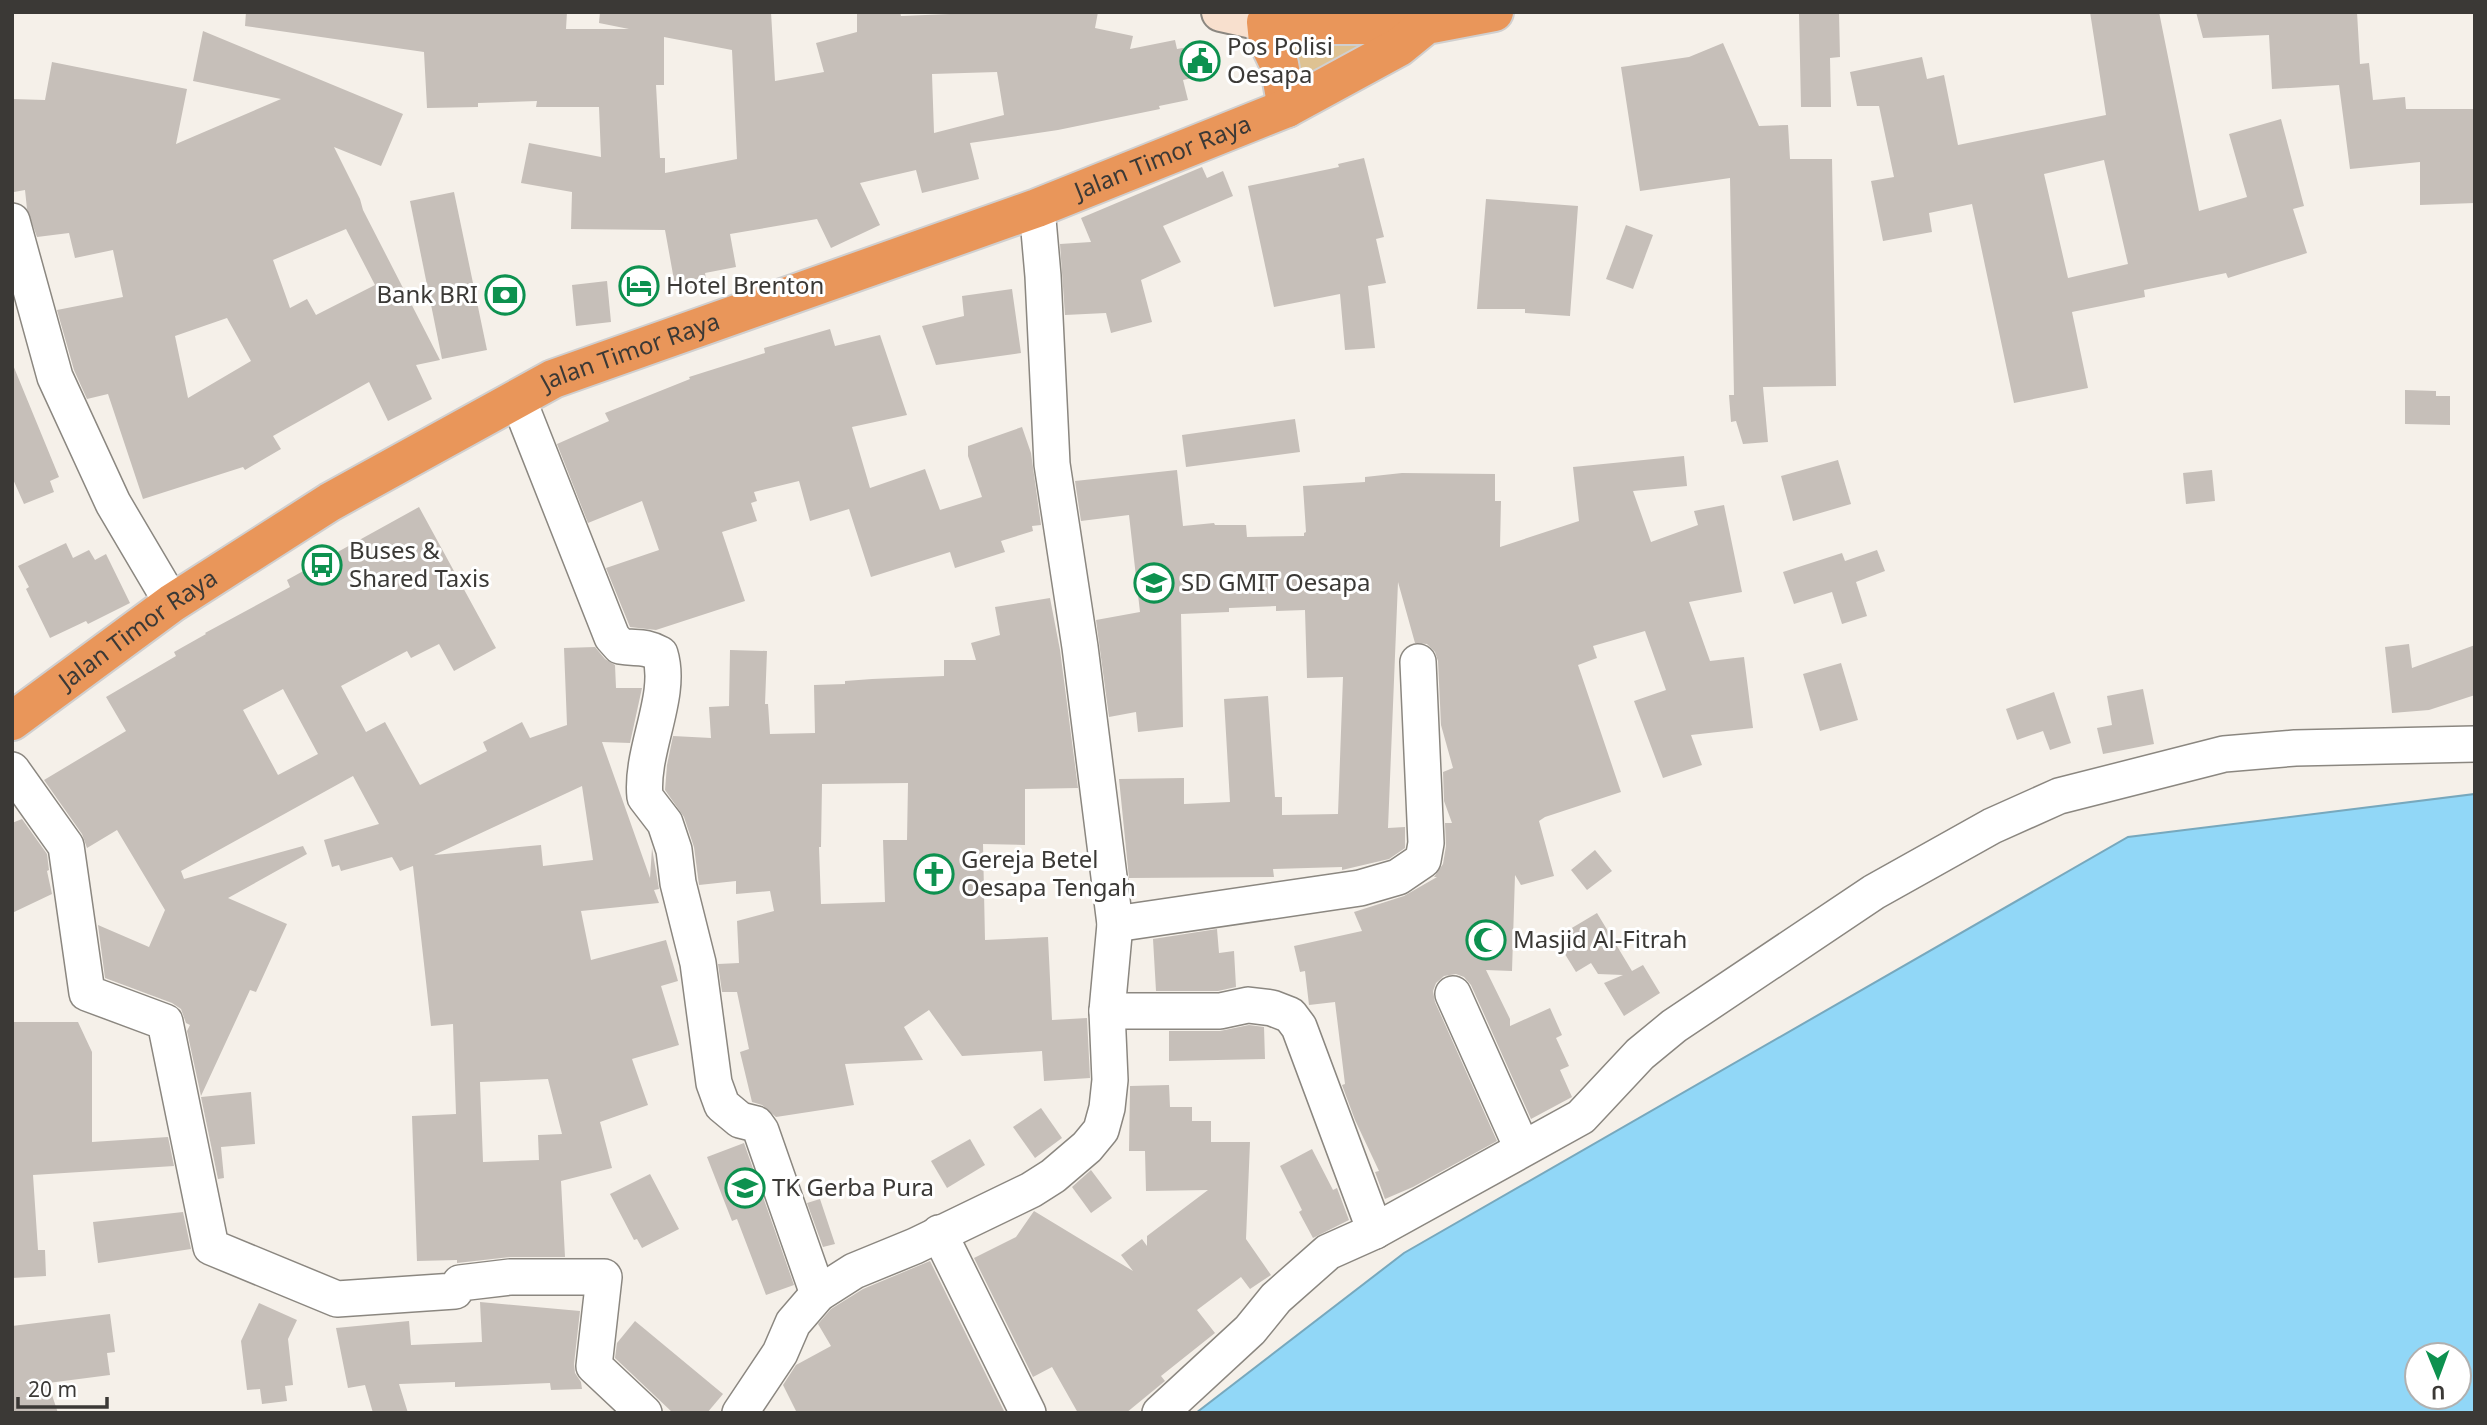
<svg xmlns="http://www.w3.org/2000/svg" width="2487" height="1425" viewBox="0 0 2487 1425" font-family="'Noto Sans',sans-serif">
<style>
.green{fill:#dec292}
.water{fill:#91d7f7;stroke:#77a8bd;stroke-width:2;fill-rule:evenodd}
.building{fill:#c6bfb9;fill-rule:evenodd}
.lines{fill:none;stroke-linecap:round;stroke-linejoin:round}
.street-casing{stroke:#8b8780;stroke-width:38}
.secondary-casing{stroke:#8b8780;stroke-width:42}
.highway-casing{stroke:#d0cfcf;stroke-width:42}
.street{stroke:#fff;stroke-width:35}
.secondary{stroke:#f8e0ce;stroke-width:38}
.highway{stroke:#e9965a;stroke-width:38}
.labels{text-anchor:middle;stroke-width:6;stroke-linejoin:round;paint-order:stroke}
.poi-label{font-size:24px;fill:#3b3936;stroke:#fff;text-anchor:start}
.street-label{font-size:24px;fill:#3b3936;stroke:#fff}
</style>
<rect width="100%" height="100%" fill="#f5f0e9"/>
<path class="green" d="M1261,34H1421L1267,90Z"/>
<path class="water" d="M2475,794V1413H1196L1404,1253L2128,837ZM2417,1355H2459V1397H2417Z"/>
<g class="building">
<path d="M246,12H567L566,29H629L599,23L600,12H771L775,81L824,72L816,43L857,32V12H900L901,16L998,12H1098L1095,28L1133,36L1130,49L1175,40L1177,49L1211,43L1217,73L1183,80L1188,100L1159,106L1160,109L1058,130L970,143L979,179L922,193L916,170L860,183L880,225L831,248L817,219L730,234L736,267L705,273L707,285L676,291L665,230L571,229L572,192L521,183L529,143L601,157L599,107H536L537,101L478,103V107L427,108L424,52L245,26ZM664,37L732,50L737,159L665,173V158H660L656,85H664ZM997,72L1004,115L934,133L932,74Z"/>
<path d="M2090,12H2159L2199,211L2247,197L2229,134L2281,119L2304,206L2293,209L2307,253L2228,278L2226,273L2144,290L2145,297L2072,312L2088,388L2014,403L1972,204L1929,213L1932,232L1883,241L1871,181L1894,177L1879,106H1857L1850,72L1922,57L1927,79L1944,75L1958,145L2106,115ZM2104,160L2128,264L2068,278L2044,174Z"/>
<path d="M2196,12H2357L2360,64L2369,63L2373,100L2405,97L2406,109H2475V203L2420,205V162L2350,169L2339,85L2272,89L2269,35L2203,38Z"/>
<path d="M1839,13L1840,57L1830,58L1831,107H1801L1799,14Z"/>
<path d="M203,31L403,114L381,166L334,147L360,199L363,210L440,360L416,365L432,399L388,421L369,382L273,436L281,449L245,470L243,467L143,499L108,394L87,399L74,370L57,310L123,297L113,250L75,258L69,233L37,237L27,209L25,190L14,192L12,177V99L45,100L52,62L187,89L176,144L281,99L193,81ZM346,229L375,285L316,315L307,299L290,308L273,260ZM227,318L251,361L188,398L175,336Z"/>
<path d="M1723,43L1759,126L1788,125L1790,159H1832L1836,386L1763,387L1768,442L1743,444L1736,421L1731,422L1729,395H1734L1730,178L1640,191L1621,67L1689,57Z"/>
<path d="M1364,158L1384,237L1376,239L1386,283L1368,286L1375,348L1345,350L1340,294L1274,307L1248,186L1339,167L1338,164Z"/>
<path d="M1202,167L1207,178L1223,171L1233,196L1163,226L1181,262L1141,280L1152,322L1111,333L1106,313L1065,315L1060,244L1091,242L1081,218Z"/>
<path d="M454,192L487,350L442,359L410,201Z"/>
<path d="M1486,199L1578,206L1570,316L1525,313V309H1477Z"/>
<path d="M1626,225L1653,235L1633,289L1606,279Z"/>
<path d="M607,281L611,322L576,326L572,285Z"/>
<path d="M1012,289L1021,353L936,365L922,326L964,316L962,296Z"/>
<path d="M830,329L835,346L880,335L907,415L852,427L870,488L925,469L940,510L982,497L968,456V446L1022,427L1031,453L1041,525L1032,526L1033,531L1001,541L1005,552L955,568L950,552L871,577L849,509L810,521L799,481L754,492L757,501L751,503L757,521L722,532L745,601L656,630L630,627L606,568L659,550L642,501L588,523L557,444L609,421L605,413L690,379L689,377L765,353L764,348Z"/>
<path d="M13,365L59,477L50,481L54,492L24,504L12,477Z"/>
<path d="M2405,390L2436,391V396H2450V425L2405,424Z"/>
<path d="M1295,419L1300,452L1186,467L1182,435Z"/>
<path d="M1684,456L1687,486L1633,491L1651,542L1698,525L1694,511L1724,505L1742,592L1689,602L1710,661L1744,657L1753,728L1691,735L1702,765L1663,778L1634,701L1666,690L1645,631L1593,646L1597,658L1578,665L1621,792L1545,817L1539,821L1554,876L1521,885L1515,875L1512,971L1486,970L1510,1019V1026L1550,1008L1562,1035L1556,1038L1569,1066L1560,1070L1572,1097L1531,1119L1471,985L1464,977L1456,974L1444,976L1436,983L1433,991L1435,1002L1497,1141L1413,1187L1385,1199L1375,1172L1379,1171L1355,1120L1342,1085L1345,1084L1335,1002L1309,1005L1305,971L1300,972L1294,946L1362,931L1354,912L1404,896L1437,877H1434L1443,864L1446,846L1445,823H1452L1444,801L1443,772L1453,768L1441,725L1438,661L1435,652L1427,644L1415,643L1398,582L1388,828L1405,827V848L1389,859L1342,870V867L1273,869L1274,877L1129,878L1119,779L1184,778V804L1230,802L1224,699L1268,696L1275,797H1282V815L1338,814L1343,677L1307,678L1305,610L1276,611V606L1229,608V612L1181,614L1183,727L1138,732L1136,712L1109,717L1096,620L1140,612L1129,515L1081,521L1075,481L1177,470L1183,526L1214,523L1215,525H1246L1247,537L1304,536V533L1306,532L1303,486L1365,482V477L1402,473L1495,474V501H1501L1500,547L1579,521L1573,467Z"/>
<path d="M1838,460L1851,504L1793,521L1781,476Z"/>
<path d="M2212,470L2215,501L2186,504L2183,473Z"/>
<path d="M419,507L496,648L454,671L439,644L411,658L407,651L341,686L366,732L385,722L420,785L487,751L483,742L522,722L530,738L567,725L564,648L595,647L605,659L615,665L616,688H642L630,743L602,742L650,878L652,848L659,889L654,890L659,903L581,911L591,960L666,940L678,981L661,986L679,1045L632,1059L648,1105L600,1122L612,1168L561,1181L565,1257H510L457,1263V1260L417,1261L412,1116L456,1114L453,1024L431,1026L413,866L400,871L392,857L341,871L339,865L332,867L324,840L379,824L353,776L181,871L184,879L303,846L307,854L228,898L287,924L256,992L250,990L201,1096L187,1031L190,1025L186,1023L181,1009L172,1003L105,978L98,925L149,947L165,910L117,830L87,848L82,834L44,780L126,731L106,697L176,656L174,652L206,634L205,633L290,587L287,580ZM283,689L318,754L278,775L243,710ZM582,786L593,860L543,866L541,845L434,855ZM548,1079L562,1134L538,1135L539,1160L483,1162L480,1082Z"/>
<path d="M66,543L73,558L89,550L95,560L106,554L130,603L88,624L86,621L50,638L26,589L29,587L18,566Z"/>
<path d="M1877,550L1885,571L1856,582L1867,616L1842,624L1832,592L1794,604L1783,572L1842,553L1845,561Z"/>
<path d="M1050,598L1060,650L1078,788L1025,789V845L983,844L985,940L1048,937L1052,1020L1087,1018L1090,1078L1044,1081L1042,1051L962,1056L929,1010L904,1027L923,1060L845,1064L854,1105L776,1117L762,1105L752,1102L740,1052L749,1049L737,992H722L718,964L739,963L737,921L774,911L770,891L736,894V881L699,885L694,847L684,817L665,790L667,765L673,736L711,738L709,707L729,706L730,650L767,651L765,704H768L770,734L815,733L814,685L845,684V681L872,679L944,676V660H976L971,643L1000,635L995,607ZM908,783L907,840H883L885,902L821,904L819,847H821L822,784Z"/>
<path d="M2409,644L2412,668L2475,645V695L2429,710L2392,713L2385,647Z"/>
<path d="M1841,663L1858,720L1820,731L1803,674Z"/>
<path d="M2143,689L2154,744L2103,754L2097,728L2112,725L2107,696Z"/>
<path d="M2054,692L2071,743L2050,750L2043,731L2017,740L2006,709Z"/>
<path d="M22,819L47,854L49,870L47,871L52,894L12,913V823Z"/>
<path d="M1595,850L1612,871L1587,890L1571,870Z"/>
<path d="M1597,913L1632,971L1643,965L1660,993L1624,1016L1604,983L1623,975L1598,974L1591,963L1576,972L1555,938Z"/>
<path d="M1217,929L1219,953L1234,951L1236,987L1218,991H1156L1153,939Z"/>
<path d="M12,1022H78L92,1052V1142L168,1137L174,1166L33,1175L38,1250H45L46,1276L12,1278Z"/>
<path d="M1249,1025L1264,1027L1265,1059L1169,1061V1031H1220Z"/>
<path d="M1169,1085L1170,1107H1192V1121H1211V1142H1250L1246,1239L1271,1275L1250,1289L1241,1277L1197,1310L1215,1333L1161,1376L1165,1381L1126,1413H1078L1052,1367L1033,1377L974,1258L1016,1237L1034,1211L1133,1271L1121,1255L1142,1239L1147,1246V1236L1208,1190L1146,1191L1145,1151H1129L1130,1086Z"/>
<path d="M251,1092L255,1144L221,1147L224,1178L218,1179L201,1097Z"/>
<path d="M1041,1108L1062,1138L1035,1158L1013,1127Z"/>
<path d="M970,1139L985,1165L947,1188L931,1161Z"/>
<path d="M744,1143L794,1285L766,1295L737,1219L732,1221L707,1157Z"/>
<path d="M1312,1149L1333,1190L1337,1188L1349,1220L1313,1238L1299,1212L1302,1210L1280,1166Z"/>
<path d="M1091,1170L1112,1198L1091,1213L1072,1187Z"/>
<path d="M650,1174L679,1229L642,1248L637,1239L634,1240L610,1194Z"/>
<path d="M820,1199L835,1244L823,1247L807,1203Z"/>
<path d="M183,1212L191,1249L98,1263L93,1222Z"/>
<path d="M930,1261L1005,1413H797L783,1385L796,1365L831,1346L818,1324L831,1309L863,1289Z"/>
<path d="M480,1302L580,1311L574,1364L575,1373L581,1382L582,1389L551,1390L550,1383L455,1387V1382L399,1384L408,1413H373L365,1385L348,1388L336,1328L409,1321L411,1345L482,1342Z"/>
<path d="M259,1303L297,1320L288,1339L293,1385L285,1386L287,1401L262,1404L260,1389L247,1390L241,1341Z"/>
<path d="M110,1314L115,1352L107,1353L110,1375L48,1383L58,1413H12V1326Z"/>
<path d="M635,1321L723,1394L707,1413H673L615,1358L617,1343Z"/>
</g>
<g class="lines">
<g class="street-casing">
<g id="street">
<path d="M12,221L55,377L113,503L172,603"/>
<path d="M518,399L612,637L620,646C637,649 643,645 660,654C673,696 640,751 645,797L665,823L674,850L678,883L698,963L714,1083L722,1105L740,1120L756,1124L761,1131L818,1294"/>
<path d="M12,770L66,846L87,993L165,1022L211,1247L337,1299L455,1291L460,1283L510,1277H604L594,1366L644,1413"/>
<path d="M1115,924L1360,888L1398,877L1423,860L1426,843L1418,662"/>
<path d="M1453,994L1522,1148"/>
<path d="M1107,1011H1220L1248,1005L1272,1008L1290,1015L1299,1027L1375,1231"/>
<path d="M939,1233L1028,1413"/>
<path d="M740,1413L780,1353L793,1323L818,1294L854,1271L915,1246L1031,1190L1053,1176L1087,1147L1101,1130L1107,1108L1110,1080L1107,1011L1115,924L1080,647L1052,464L1043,276L1037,208"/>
<path d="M1160,1413L1250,1330L1276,1298L1328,1252L1375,1231L1581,1117L1640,1054L1674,1026L1874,892L1992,826L2059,796L2224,754L2295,748L2475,744"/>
</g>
</g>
<g class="secondary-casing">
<path id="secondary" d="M1221,12L1266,22"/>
</g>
<g class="highway-casing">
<g id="highway">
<path d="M1287,108L1279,64L1268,41L1266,22L1299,25H1426"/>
<path id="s1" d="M12,721L172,603L330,502L553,379L1037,208L1287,108L1399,47L1426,25L1494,12"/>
</g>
</g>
<use href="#street" class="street"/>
<use href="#secondary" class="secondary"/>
<use href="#highway" class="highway"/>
</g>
<defs>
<g id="civic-ring" transform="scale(2.0125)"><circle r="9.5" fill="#fff" stroke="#0d914f" stroke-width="1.5"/><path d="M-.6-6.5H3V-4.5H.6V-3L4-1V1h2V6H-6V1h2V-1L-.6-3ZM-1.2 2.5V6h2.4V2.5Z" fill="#0d914f"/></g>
<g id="hotel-ring" transform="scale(2.0125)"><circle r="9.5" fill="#fff" stroke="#0d914f" stroke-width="1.5"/><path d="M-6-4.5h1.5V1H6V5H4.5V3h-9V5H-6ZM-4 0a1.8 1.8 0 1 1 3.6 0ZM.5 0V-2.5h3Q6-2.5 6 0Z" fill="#0d914f"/></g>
<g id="bank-ring" transform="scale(2.0125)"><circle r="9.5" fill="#fff" stroke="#0d914f" stroke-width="1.5"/><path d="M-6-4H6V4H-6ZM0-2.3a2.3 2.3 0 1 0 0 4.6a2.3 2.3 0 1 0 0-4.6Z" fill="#0d914f"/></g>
<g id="bus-ring" transform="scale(2.0125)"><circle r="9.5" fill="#fff" stroke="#0d914f" stroke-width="1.5"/><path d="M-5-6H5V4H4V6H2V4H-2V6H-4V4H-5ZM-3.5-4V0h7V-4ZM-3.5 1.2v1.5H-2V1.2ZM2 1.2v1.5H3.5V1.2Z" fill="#0d914f"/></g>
<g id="school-ring" transform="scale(2.0125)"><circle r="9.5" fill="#fff" stroke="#0d914f" stroke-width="1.5"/><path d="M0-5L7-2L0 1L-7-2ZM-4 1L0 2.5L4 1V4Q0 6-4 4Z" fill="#0d914f"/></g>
<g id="church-ring" transform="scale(2.0125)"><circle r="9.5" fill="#fff" stroke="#0d914f" stroke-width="1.5"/><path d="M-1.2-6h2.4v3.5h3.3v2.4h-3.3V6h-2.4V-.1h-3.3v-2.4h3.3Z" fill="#0d914f"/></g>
<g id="mosque-ring" transform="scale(2.0125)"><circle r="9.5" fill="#fff" stroke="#0d914f" stroke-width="1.5"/><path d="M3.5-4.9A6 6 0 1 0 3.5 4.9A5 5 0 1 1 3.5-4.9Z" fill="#0d914f"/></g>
</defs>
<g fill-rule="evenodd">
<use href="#civic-ring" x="1200" y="61"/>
<use href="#hotel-ring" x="639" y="286"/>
<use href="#bank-ring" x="505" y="295"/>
<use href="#bus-ring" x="322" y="565"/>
<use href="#school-ring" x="1154" y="583"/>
<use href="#church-ring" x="934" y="874"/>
<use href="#mosque-ring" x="1486" y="940"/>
<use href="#school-ring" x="745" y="1188"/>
</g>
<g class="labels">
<g class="poi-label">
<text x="1227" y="55">Pos Polisi<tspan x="1227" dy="28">Oesapa</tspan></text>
<text x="666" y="294">Hotel Brenton</text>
<text x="478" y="303" text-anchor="end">Bank BRI</text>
<text x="349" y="559">Buses &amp;<tspan x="349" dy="28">Shared Taxis</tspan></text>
<text x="1181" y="591">SD GMIT Oesapa</text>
<text x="961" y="868">Gereja Betel<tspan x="961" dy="28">Oesapa Tengah</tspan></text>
<text x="1513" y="948">Masjid Al-Fitrah</text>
<text x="772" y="1196">TK Gerba Pura</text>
</g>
<g class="street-label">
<text dy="8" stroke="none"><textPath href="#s1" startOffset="1290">Jalan Timor Raya</textPath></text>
<text dy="8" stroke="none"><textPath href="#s1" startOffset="723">Jalan Timor Raya</textPath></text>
<text dy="8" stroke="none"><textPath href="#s1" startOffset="156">Jalan Timor Raya</textPath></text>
</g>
</g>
<rect width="2487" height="1425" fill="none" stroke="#3b3936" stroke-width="28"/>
<g transform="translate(2438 1376) rotate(179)"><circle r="33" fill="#ffffff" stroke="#b1b0af" stroke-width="2"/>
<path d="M0-5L12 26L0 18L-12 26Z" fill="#0d914f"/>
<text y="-10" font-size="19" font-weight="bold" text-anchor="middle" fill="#3b3936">U</text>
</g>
<path d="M18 1397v10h89v-10" fill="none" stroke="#3b3936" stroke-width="3.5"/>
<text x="28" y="1397" font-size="21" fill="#3b3936" stroke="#ffffff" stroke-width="5" paint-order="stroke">20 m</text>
</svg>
